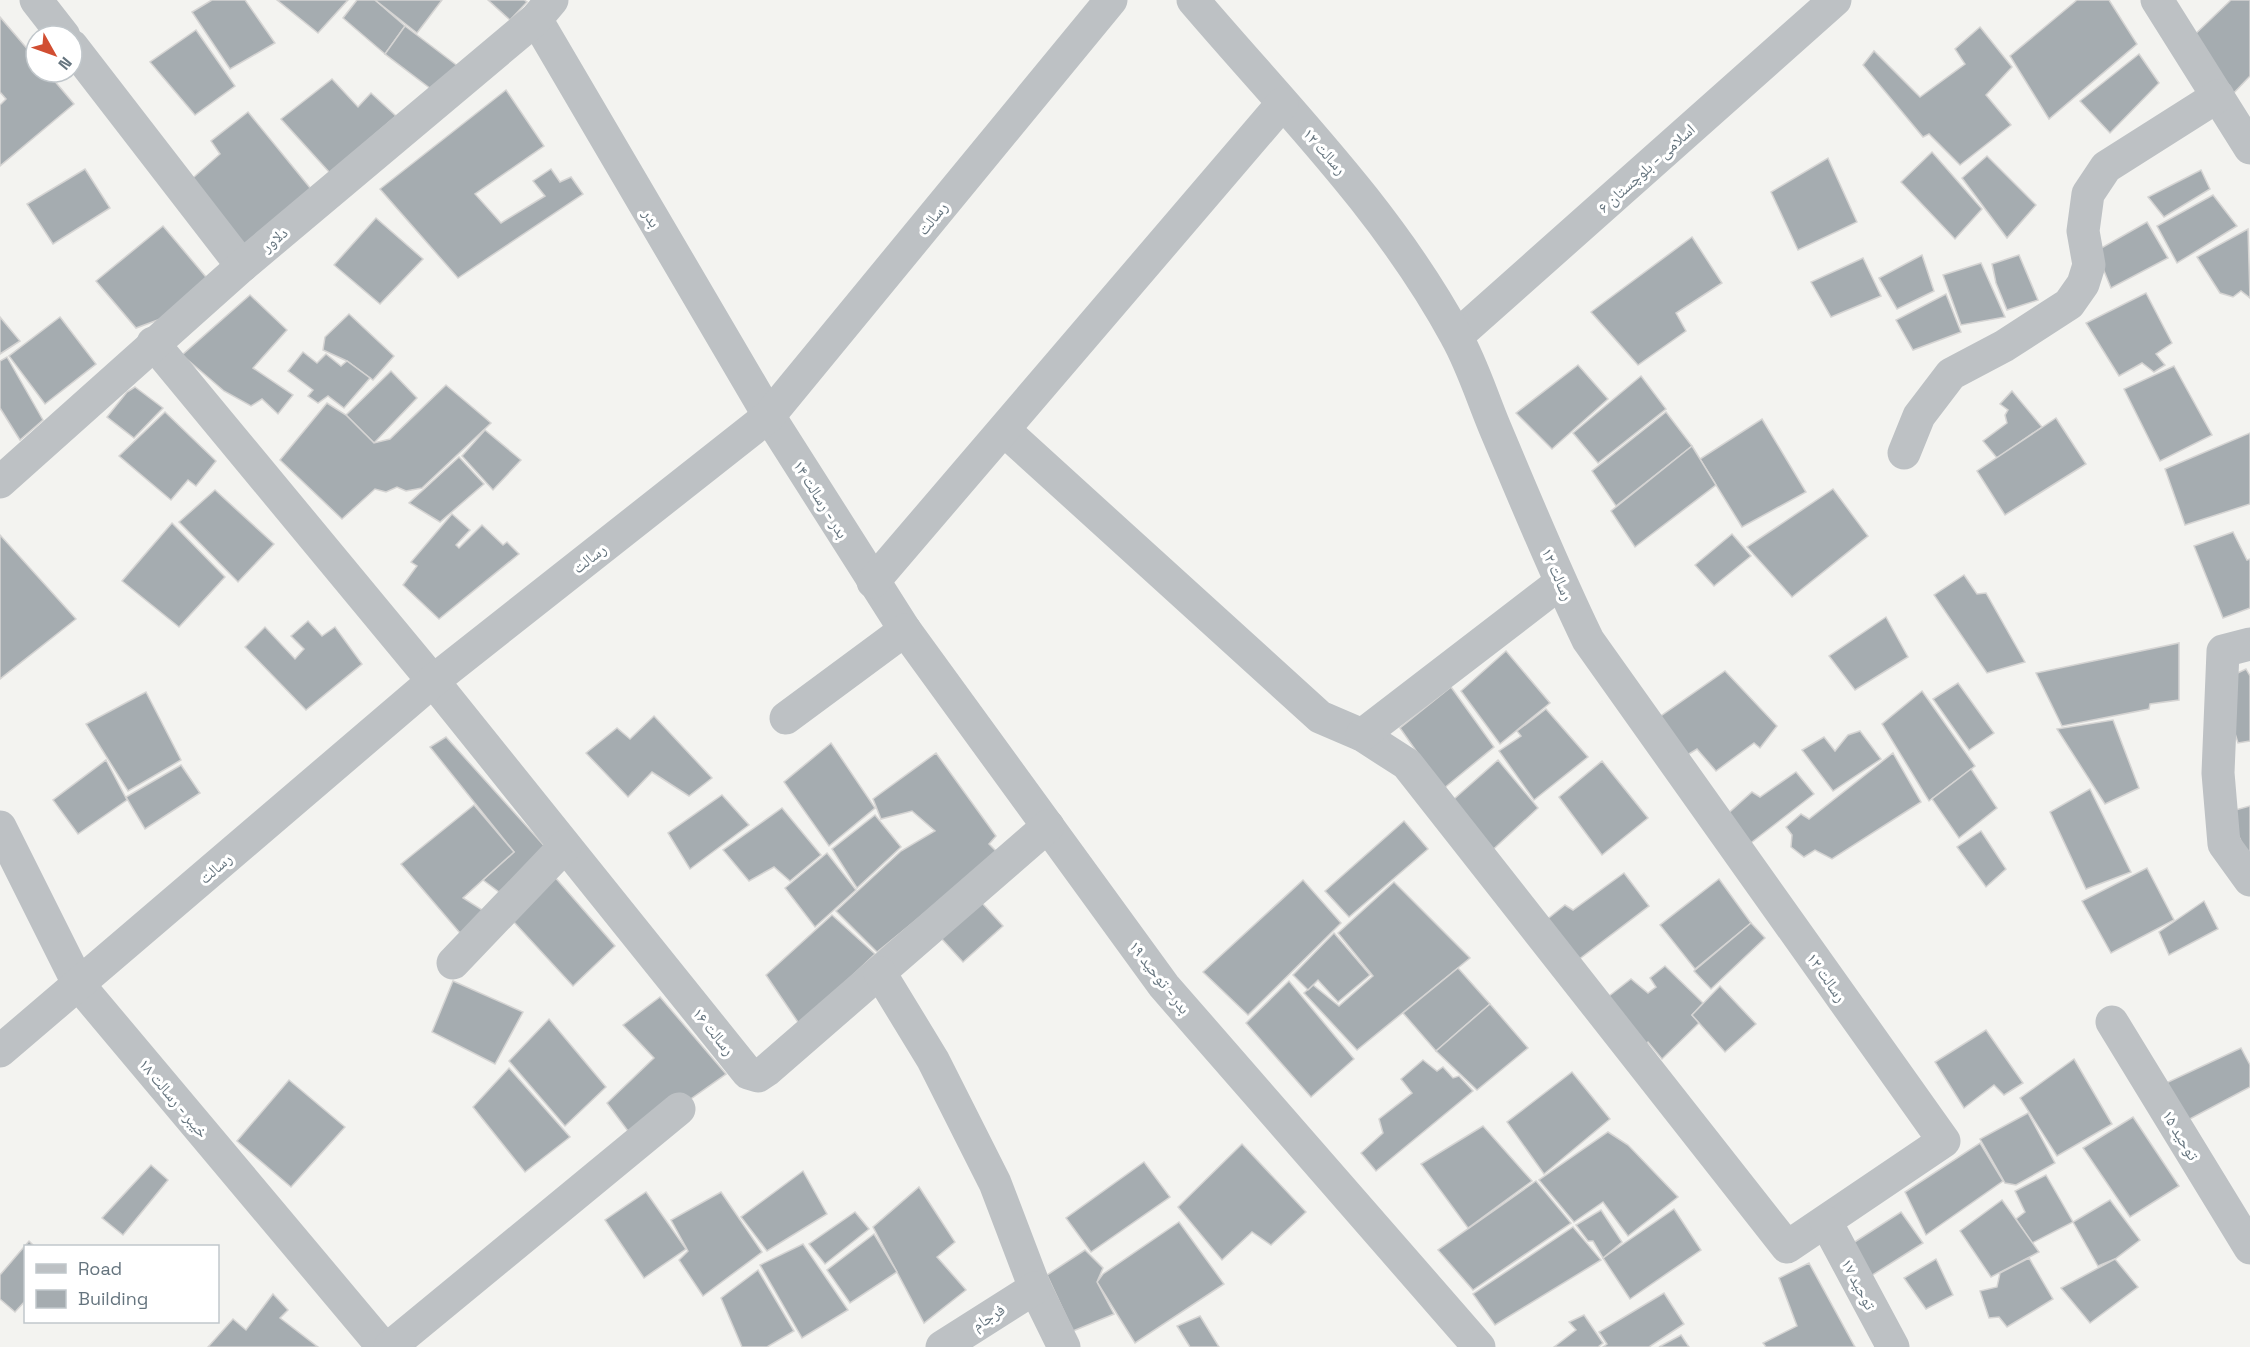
<svg xmlns="http://www.w3.org/2000/svg" width="2250" height="1347" viewBox="0 0 2250 1347" font-family="'Space Grotesk','Noto Naskh Arabic',sans-serif">
<style>
.building{fill:#a5acb0;stroke:#d5d4d3;stroke-width:1.5}
.lines{fill:none;stroke-linecap:round;stroke-linejoin:round}
.minor{stroke:#bdc1c4;stroke-width:33}
.labels{text-anchor:middle;stroke-width:6;stroke-linejoin:round;paint-order:stroke}
.street-label{font-size:16px;fill:#65747e;stroke:#fff}
</style>
<rect width="100%" height="100%" fill="#f3f3f0"/>
<g class="building">
<path d="M212,0H245L275,43L230,69L192,12Z"/>
<path d="M277,0H348L318,33Z"/>
<path d="M357,0H375L405,26L385,54L343,18Z"/>
<path d="M375,0H442L417,33Z"/>
<path d="M488,0H524L527,2L510,20Z"/>
<path d="M2077,0H2109L2137,44L2049,119L2010,56Z"/>
<path d="M2231,0H2250V76L2228,99L2190,39Z"/>
<path d="M0,17L36,59V72H47L74,104L0,166V105L6,99L0,92Z"/>
<path d="M405,26L459,67L435,92L385,54Z"/>
<path d="M1980,27L2012,67L1986,95L2011,125L1960,165L1929,134L1923,137L1863,65L1874,51L1920,97L1965,64L1955,49Z"/>
<path d="M196,30L235,86L195,115L150,62Z"/>
<path d="M2139,54L2159,83L2110,133L2080,101Z"/>
<path d="M332,79L358,107L371,93L396,116L330,173L281,119Z"/>
<path d="M506,90L544,146L475,194L501,223L545,196L533,181L551,169L560,182L571,177L583,194L458,278L380,189Z"/>
<path d="M248,112L311,189L236,251L186,184L220,154L211,141Z"/>
<path d="M1932,152L1982,209L1955,239L1901,182Z"/>
<path d="M1987,156L2036,205L2007,238L1962,178Z"/>
<path d="M1828,158L1857,222L1798,250L1771,192Z"/>
<path d="M85,169L110,208L53,244L27,204Z"/>
<path d="M2201,170L2210,189L2164,217L2148,197Z"/>
<path d="M2213,195L2237,226L2177,263L2157,226Z"/>
<path d="M376,218L423,259L380,304L334,265Z"/>
<path d="M2147,222L2168,258L2111,288L2096,251Z"/>
<path d="M163,226L211,283L174,314L136,328L96,281Z"/>
<path d="M2248,229L2250,298L2241,291L2233,297L2220,293L2197,257Z"/>
<path d="M1692,237L1722,283L1676,313L1686,331L1638,365L1591,312Z"/>
<path d="M1922,255L1934,291L1897,309L1879,278Z"/>
<path d="M2019,255L2038,300L2007,310L1996,283L1992,264Z"/>
<path d="M1863,258L1881,296L1831,317L1811,282Z"/>
<path d="M1981,263L2005,317L1961,325L1943,275Z"/>
<path d="M2146,293L2172,343L2156,354L2165,365L2154,372L2142,363L2119,376L2086,323Z"/>
<path d="M1946,294L1961,332L1913,350L1896,320Z"/>
<path d="M250,295L287,330L253,368L293,395L278,414L262,399L251,406L224,391L182,355Z"/>
<path d="M349,314L394,356L373,380L347,361L323,350L325,337Z"/>
<path d="M0,317L20,341L0,354Z"/>
<path d="M60,317L96,364L45,404L9,356Z"/>
<path d="M303,352L317,363L326,354L341,366L347,361L370,378L344,408L328,396L318,403L308,396L313,390L288,371Z"/>
<path d="M7,357L43,420L20,440L0,408V361Z"/>
<path d="M1578,365L1608,399L1552,449L1516,413Z"/>
<path d="M2174,366L2212,435L2160,461L2124,389Z"/>
<path d="M391,371L417,398L374,443L346,415Z"/>
<path d="M1641,376L1666,409L1598,463L1573,433Z"/>
<path d="M446,385L491,423L422,488L406,491L397,487L386,492L375,489L342,519L280,460L327,403L346,415L374,443L390,439Z"/>
<path d="M135,387L163,408L134,438L107,417L127,392Z"/>
<path d="M2012,391L2042,427L1997,458L1983,441L2007,423L2005,415L2008,410L2000,404Z"/>
<path d="M165,412L216,461L196,486L188,480L171,500L119,456Z"/>
<path d="M1666,412L1692,446L1616,506L1592,471Z"/>
<path d="M2056,418L2086,464L2005,515L1977,471Z"/>
<path d="M1762,419L1806,492L1742,527L1700,459Z"/>
<path d="M485,430L521,460L493,490L462,456Z"/>
<path d="M2250,433V504L2185,525L2165,469Z"/>
<path d="M1692,446L1716,485L1635,547L1611,511Z"/>
<path d="M459,457L484,484L440,522L409,503Z"/>
<path d="M1833,489L1868,536L1792,597L1747,547Z"/>
<path d="M215,490L274,544L238,582L179,522Z"/>
<path d="M452,514L470,530L456,545L459,548L482,525L503,545L507,542L519,554L439,619L403,585L417,566L411,562Z"/>
<path d="M172,523L225,577L179,627L122,581Z"/>
<path d="M2233,532L2247,560L2250,559V608L2223,618L2194,546Z"/>
<path d="M1732,534L1751,556L1714,586L1695,565Z"/>
<path d="M0,535L76,619L0,679Z"/>
<path d="M1964,575L1977,594L1986,593L2025,662L1987,673L1934,595Z"/>
<path d="M1886,617L1908,657L1855,690L1829,656Z"/>
<path d="M308,621L322,636L335,627L362,664L306,710L245,647L265,627L295,659L304,649L291,636Z"/>
<path d="M2179,643V700L2150,704L2149,709L2062,726L2036,673Z"/>
<path d="M1506,651L1550,703L1500,744L1461,691Z"/>
<path d="M2246,669L2250,676V741L2238,743L2219,682Z"/>
<path d="M1725,671L1777,726L1760,748L1754,743L1716,771L1697,749L1679,760L1648,725Z"/>
<path d="M1958,683L1994,733L1969,750L1933,699Z"/>
<path d="M1451,687L1494,747L1443,789L1400,728Z"/>
<path d="M1922,691L1975,766L1929,801L1882,724Z"/>
<path d="M146,692L181,760L128,791L86,724Z"/>
<path d="M1546,709L1588,757L1534,800L1499,751L1521,736L1517,731Z"/>
<path d="M654,716L712,778L689,796L652,772L628,797L586,753L617,728L630,739Z"/>
<path d="M2113,720L2139,788L2105,804L2057,729Z"/>
<path d="M1860,731L1881,759L1833,791L1802,750L1824,737L1835,751L1848,735Z"/>
<path d="M446,737L548,850L499,892L483,880L514,852L430,747Z"/>
<path d="M831,743L875,808L829,846L784,782Z"/>
<path d="M936,753L996,836L989,844L998,853L877,952L836,911L901,851L935,831L912,811L881,819L873,799Z"/>
<path d="M1893,753L1921,802L1832,859L1815,850L1804,857L1791,847L1792,835L1786,827L1801,814L1809,819Z"/>
<path d="M106,760L127,800L78,834L53,800Z"/>
<path d="M1498,760L1538,808L1486,856L1445,807Z"/>
<path d="M1602,761L1648,818L1602,855L1559,797Z"/>
<path d="M181,765L200,793L145,829L126,797Z"/>
<path d="M1971,769L1997,808L1959,838L1932,799Z"/>
<path d="M1796,772L1814,794L1743,849L1723,818L1752,792L1760,797Z"/>
<path d="M2090,789L2131,872L2086,889L2050,812Z"/>
<path d="M722,795L749,825L690,869L668,833Z"/>
<path d="M474,805L514,852L463,898L487,913L460,933L401,864Z"/>
<path d="M2250,806V861L2228,812Z"/>
<path d="M782,808L821,855L790,881L774,867L749,881L723,850Z"/>
<path d="M875,815L901,847L857,888L832,849Z"/>
<path d="M1404,821L1428,849L1349,917L1325,891Z"/>
<path d="M1981,831L2006,869L1986,887L1957,847Z"/>
<path d="M827,853L856,890L815,927L785,888Z"/>
<path d="M2147,868L2174,920L2111,953L2082,901Z"/>
<path d="M1624,873L1649,906L1578,960L1540,925L1565,905L1573,910Z"/>
<path d="M553,875L615,946L573,986L513,921Z"/>
<path d="M1719,879L1751,923L1695,969L1660,925Z"/>
<path d="M1303,880L1341,923L1248,1015L1203,972Z"/>
<path d="M1394,882L1470,958L1357,1050L1304,993L1313,985L1339,1006L1373,976L1338,933Z"/>
<path d="M2204,901L2218,929L2169,955L2159,932Z"/>
<path d="M982,903L1003,926L963,962L941,938Z"/>
<path d="M832,915L875,954L800,1025L766,975Z"/>
<path d="M1751,923L1765,938L1711,989L1694,971Z"/>
<path d="M1334,933L1370,975L1338,1002L1318,980L1308,990L1293,975Z"/>
<path d="M1665,966L1703,1003L1692,1015L1699,1023L1662,1059L1648,1042L1638,1050L1600,1003L1631,979L1648,993L1656,987L1650,978Z"/>
<path d="M1458,968L1490,1004L1436,1051L1403,1013Z"/>
<path d="M453,981L523,1012L495,1064L432,1032Z"/>
<path d="M1289,981L1354,1059L1311,1097L1246,1023Z"/>
<path d="M1720,986L1756,1024L1725,1052L1692,1015Z"/>
<path d="M660,997L726,1074L634,1139L607,1103L654,1058L623,1025Z"/>
<path d="M1490,1004L1528,1048L1477,1090L1436,1051Z"/>
<path d="M549,1019L606,1087L565,1126L509,1061Z"/>
<path d="M1986,1030L2023,1083L2004,1095L1994,1085L1964,1108L1935,1062Z"/>
<path d="M2241,1048L2250,1065V1087L2188,1120L2166,1083Z"/>
<path d="M2074,1059L2112,1124L2057,1156L2020,1098Z"/>
<path d="M1423,1060L1437,1071L1443,1067L1453,1078L1459,1076L1473,1091L1376,1171L1361,1153L1383,1133L1379,1119L1412,1093L1401,1079Z"/>
<path d="M509,1068L570,1137L525,1172L473,1107Z"/>
<path d="M1572,1072L1610,1119L1544,1174L1507,1122Z"/>
<path d="M289,1080L345,1127L291,1187L237,1141Z"/>
<path d="M2028,1113L2055,1163L2016,1185L2005,1183L1980,1139Z"/>
<path d="M2133,1117L2179,1186L2130,1217L2083,1148Z"/>
<path d="M1483,1126L1532,1181L1468,1228L1421,1164Z"/>
<path d="M1608,1132L1628,1145L1678,1197L1628,1236L1603,1202L1574,1222L1539,1180Z"/>
<path d="M1980,1143L2003,1181L1926,1235L1905,1192Z"/>
<path d="M1242,1144L1306,1212L1271,1245L1252,1232L1222,1260L1178,1207Z"/>
<path d="M1144,1162L1170,1197L1091,1252L1066,1218Z"/>
<path d="M151,1165L168,1180L123,1235L102,1218Z"/>
<path d="M803,1171L827,1214L767,1251L741,1217Z"/>
<path d="M2046,1175L2073,1222L2032,1243L2016,1219L2025,1212L2015,1191Z"/>
<path d="M1536,1181L1571,1223L1473,1290L1438,1250Z"/>
<path d="M919,1187L955,1242L937,1257L966,1290L924,1323L873,1227Z"/>
<path d="M646,1192L686,1249L644,1278L605,1220Z"/>
<path d="M721,1192L762,1252L703,1296L679,1260L688,1251L671,1220Z"/>
<path d="M2002,1200L2039,1252L1991,1277L1960,1231Z"/>
<path d="M2110,1200L2140,1240L2115,1259L2098,1266L2073,1222Z"/>
<path d="M1674,1209L1701,1250L1630,1299L1603,1258Z"/>
<path d="M1601,1210L1622,1242L1603,1258L1593,1241H1588L1576,1225Z"/>
<path d="M855,1212L869,1229L825,1264L809,1244Z"/>
<path d="M1901,1212L1923,1243L1855,1286L1836,1254Z"/>
<path d="M1179,1222L1224,1284L1135,1343L1097,1282L1103,1274Z"/>
<path d="M1573,1227L1601,1260L1495,1325L1473,1294Z"/>
<path d="M874,1234L897,1272L850,1303L827,1270Z"/>
<path d="M29,1241L34,1246H26V1300L15,1312L0,1299V1275Z"/>
<path d="M803,1244L848,1310L802,1338L760,1265Z"/>
<path d="M1085,1250L1103,1268L1097,1282L1114,1314L1073,1331L1047,1275Z"/>
<path d="M2029,1258L2053,1299L2007,1327L1999,1317L1989,1318L1980,1291L1997,1287L2000,1273Z"/>
<path d="M1936,1259L1953,1295L1926,1309L1904,1278Z"/>
<path d="M2115,1259L2138,1287L2090,1323L2061,1288Z"/>
<path d="M1809,1263L1855,1347H1766L1763,1343L1797,1326L1779,1278Z"/>
<path d="M758,1270L794,1331L767,1347H742L721,1298Z"/>
<path d="M1664,1293L1684,1324L1649,1347H1603L1607,1344L1599,1332Z"/>
<path d="M273,1294L288,1310L280,1318L318,1347H208L233,1319L246,1330Z"/>
<path d="M1584,1315L1603,1343L1598,1347H1554L1576,1330L1569,1322Z"/>
<path d="M1200,1316L1219,1347H1190L1177,1326Z"/>
<path d="M1681,1335L1689,1347H1659Z"/>
</g>
<g class="lines">
<g class="minor">
<path d="M36,0L64,36"/>
<path d="M2157,0L2250,148"/>
<path d="M536,19L769,416L905,630L1164,986L1479,1347"/>
<path d="M72,46L242,266"/>
<path d="M1457,336L1835,0"/>
<path d="M153,343L433,681L748,1073L758,1076L767,1070L1048,826"/>
<path d="M1004,430L1320,717L1362,735L1407,764L1787,1247L1944,1141L1588,640C1554,570 1525,499 1495,428C1482,397 1472,364 1456,336C1388,210 1285,108 1193,0"/>
<path d="M1904,453L1919,416L1951,374L2004,346L2069,304L2083,284L2089,265L2083,231L2088,194L2106,167L2218,96"/>
<path d="M0,482L242,266L536,19L552,0"/>
<path d="M873,582L1282,104"/>
<path d="M2250,644L2223,651L2218,773L2224,844L2250,880"/>
<path d="M786,718L905,630"/>
<path d="M1362,735L1560,583"/>
<path d="M0,827L79,985L383,1347"/>
<path d="M453,963L565,846"/>
<path d="M880,973L933,1060L995,1183L1035,1288L1064,1347"/>
<path d="M2112,1022L2250,1248"/>
<path d="M0,1051L433,681L769,416L1111,0"/>
<path d="M1826,1222L1893,1347"/>
<path d="M390,1347L679,1109"/>
<path d="M942,1347L1035,1288"/>
</g>
</g>
<g class="labels">
<g class="street-label">
<text transform="translate(1325 151) rotate(48)" y="6">رسالت ۱۲</text>
<text transform="translate(1646 168) rotate(-42)" y="6">اسلامی - بلوچستان ۶</text>
<text transform="translate(652 218) rotate(60)" y="6">بدر</text>
<text transform="translate(932 218) rotate(-51)" y="6">رسالت</text>
<text transform="translate(274 239) rotate(-40)" y="6">دلاور</text>
<text transform="translate(821 499) rotate(58)" y="6">بدر - رسالت ۱۴</text>
<text transform="translate(589 558) rotate(-38)" y="6">رسالت</text>
<text transform="translate(1558 574) rotate(66)" y="6">رسالت ۱۲</text>
<text transform="translate(215 868) rotate(-41)" y="6">رسالت</text>
<text transform="translate(1160 977) rotate(52)" y="6">بدر - توحید ۱۹</text>
<text transform="translate(1827 977) rotate(55)" y="6">رسالت ۱۲</text>
<text transform="translate(714 1031) rotate(51)" y="6">رسالت ۱۶</text>
<text transform="translate(174 1098) rotate(50)" y="6">خیبر - رسالت ۱۸</text>
<text transform="translate(2181 1135) rotate(59)" y="6">توحید ۱۵</text>
<text transform="translate(1859 1284) rotate(62)" y="6">توحید ۱۷</text>
<text transform="translate(988 1317) rotate(-33)" y="6">فرجام</text>
</g>
</g>
<rect x="24" y="1245" width="195" height="78" fill="#ffffff" stroke="#c1c7cb" stroke-width="1.5"/>
<rect x="36" y="1264" width="30" height="9" fill="#bdc1c4" stroke="#c1c7cb" stroke-width="1.5"/>
<text x="78" y="1275" font-size="18" fill="#65747e">Road</text>
<rect x="36" y="1290" width="30" height="18" fill="#a5acb0" stroke="#c1c7cb" stroke-width="1.5"/>
<text x="78" y="1305" font-size="18" fill="#65747e">Building</text>
<g transform="translate(54 54) rotate(130)"><circle r="28" fill="#ffffff" stroke="#c1c7cb" stroke-width="1.5"/>
<path d="M0-4.5L10 22L0 15L-10 22Z" fill="#d14e32"/>
<text y="-9" font-size="16" font-weight="bold" text-anchor="middle" fill="#65747e">N</text>
</g>
</svg>
